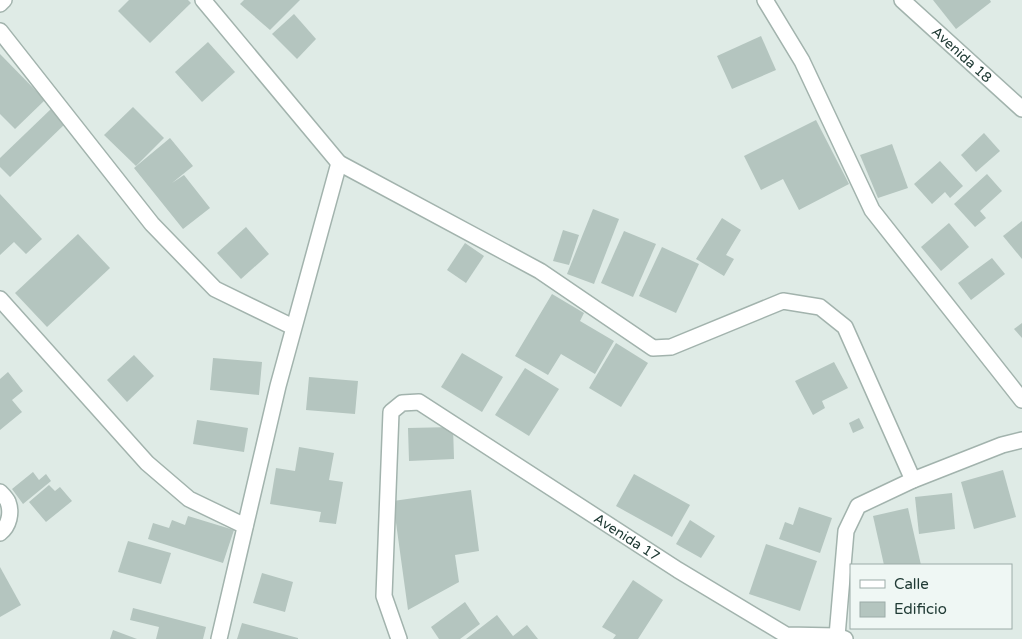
<svg xmlns="http://www.w3.org/2000/svg" width="1022" height="639" viewBox="0 0 1022 639" font-family="'Varela Round',sans-serif">
<style>
.building{fill:#b4c5bf}
.lines{fill:none;stroke-linecap:round;stroke-linejoin:round}
.street-casing{stroke:#a2b3ad;stroke-width:18}
.street{stroke:#fff;stroke-width:15}
.labels{text-anchor:middle;stroke-width:4;stroke-linejoin:round;paint-order:stroke}
.street-label{font-size:14px;fill:#203b35;stroke:#eff7f4}
</style>
<rect width="100%" height="100%" fill="#dfebe6"/>
<g class="building">
<path d="M129,0H188L191,3L150,43L118,11Z"/>
<path d="M244,0H300L270,30L240,4Z"/>
<path d="M933,0H990L991,2L956,29Z"/>
<path d="M294,14L316,39L297,59L272,34Z"/>
<path d="M761,36L776,70L732,89L717,56Z"/>
<path d="M208,42L235,72L202,102L175,72Z"/>
<path d="M0,54L45,100L15,129L0,114Z"/>
<path d="M133,107L164,138L136,166L104,135Z"/>
<path d="M52,108L66,123L10,177L0,167V158Z"/>
<path d="M816,120L849,184L799,210L783,179L761,190L744,156Z"/>
<path d="M984,133L1000,151L976,172L961,155Z"/>
<path d="M170,138L193,166L172,183L184,175L210,208L183,229L134,168Z"/>
<path d="M892,144L908,188L878,198L860,155Z"/>
<path d="M940,161L963,186L950,198L945,192L932,204L914,184Z"/>
<path d="M987,174L1002,191L980,211L986,218L975,227L954,204Z"/>
<path d="M0,194L42,239L26,254L14,242L0,255Z"/>
<path d="M593,209L619,219L594,284L567,274Z"/>
<path d="M722,218L741,230L726,255L734,259L724,276L696,259Z"/>
<path d="M1022,221V259L1003,236Z"/>
<path d="M949,223L969,247L941,271L921,247Z"/>
<path d="M246,227L269,254L241,279L217,253Z"/>
<path d="M563,230L579,235L569,265L553,261Z"/>
<path d="M624,231L656,244L633,297L601,283Z"/>
<path d="M78,234L110,268L47,327L15,293Z"/>
<path d="M465,243L484,256L466,283L447,270Z"/>
<path d="M662,247L699,264L676,313L639,296Z"/>
<path d="M992,258L1005,274L971,300L958,283Z"/>
<path d="M552,294L584,313L580,321L614,341L595,374L561,354L548,375L515,356Z"/>
<path d="M1022,323V338L1014,329Z"/>
<path d="M616,343L648,363L621,407L589,388Z"/>
<path d="M462,353L503,377L482,412L441,387Z"/>
<path d="M134,355L154,376L127,402L107,380Z"/>
<path d="M213,358L262,362L259,395L210,390Z"/>
<path d="M834,362L848,388L822,401L825,408L813,415L795,381Z"/>
<path d="M525,368L559,389L529,436L495,415Z"/>
<path d="M8,372L23,391L12,400L22,412L0,430V379Z"/>
<path d="M309,377L358,381L355,414L306,410Z"/>
<path d="M859,418L864,428L853,433L849,423Z"/>
<path d="M197,420L248,428L244,452L193,444Z"/>
<path d="M453,427L454,459L409,461L408,428Z"/>
<path d="M299,447L334,453L329,480L343,482L336,524L319,522L321,512L270,504L276,468L295,471Z"/>
<path d="M1003,470L1016,517L974,529L961,482Z"/>
<path d="M33,472L39,480L46,474L51,481L23,504L12,489Z"/>
<path d="M634,474L690,505L672,537L616,506Z"/>
<path d="M49,485L55,491L60,487L72,501L46,522L29,502Z"/>
<path d="M471,490L479,551L455,555L459,582L408,610L393,501Z"/>
<path d="M952,493L955,529L919,534L915,497Z"/>
<path d="M799,507L832,518L820,553L779,539L785,522L793,525Z"/>
<path d="M908,508L921,565H884L873,516Z"/>
<path d="M188,516L234,530L223,563L148,539L153,523L169,528L172,520L185,525Z"/>
<path d="M690,520L715,536L701,558L676,544Z"/>
<path d="M128,541L171,553L161,584L118,572Z"/>
<path d="M766,544L817,561L800,611L749,594Z"/>
<path d="M0,567L21,605L0,617Z"/>
<path d="M262,573L293,582L285,612L253,603Z"/>
<path d="M633,580L663,600L638,639H613L616,635L602,627Z"/>
<path d="M465,602L480,624L460,639H439L431,627Z"/>
<path d="M133,608L206,627L203,639H156L159,627L130,620Z"/>
<path d="M497,615L513,636L527,625L538,639H466Z"/>
<path d="M242,623L298,638V639H237Z"/>
<path d="M113,630L137,639H110Z"/>
</g>
<g class="lines">
<g class="street-casing">
<g id="street">
<path d="M203,0L339,163L540,271L653,348L671,347L783,301L820,307L845,327L913,480"/>
<path d="M765,0L802,61L872,210L1022,400"/>
<path id="s1" d="M902,0L1022,109"/>
<path d="M0,4L4,0"/>
<path d="M0,31L152,224L215,289L293,327"/>
<path d="M0,299L147,463L189,499L245,526"/>
<path d="M0,492C3,495 7,499 8,502C12,513 9,526 0,533"/>
<path d="M837,636L846,531L858,506L913,480L1002,445L1022,440"/>
<path d="M219,639L278,386L339,163"/>
<path id="s2" d="M399,639L384,596L391,412L402,403L419,402L678,570L786,635L837,636L845,639"/>
</g>
</g>
<use href="#street" class="street"/>
</g>
<g class="labels">
<g class="street-label">
<text dy="5" stroke="none"><textPath href="#s1" startOffset="81">Avenida 18</textPath></text>
<text dy="5" stroke="none"><textPath href="#s2" startOffset="509">Avenida 17</textPath></text>
</g>
</g>
<rect x="850" y="564" width="162" height="65" fill="#eff7f4" stroke="#9caca8"/>
<rect x="860" y="580" width="25" height="8" fill="#ffffff" stroke="#9caca8"/>
<text x="894" y="589" font-size="15" fill="#203b35">Calle</text>
<rect x="860" y="602" width="25" height="15" fill="#b4c5bf" stroke="#9caca8"/>
<text x="894" y="614" font-size="15" fill="#203b35">Edificio</text>
</svg>
